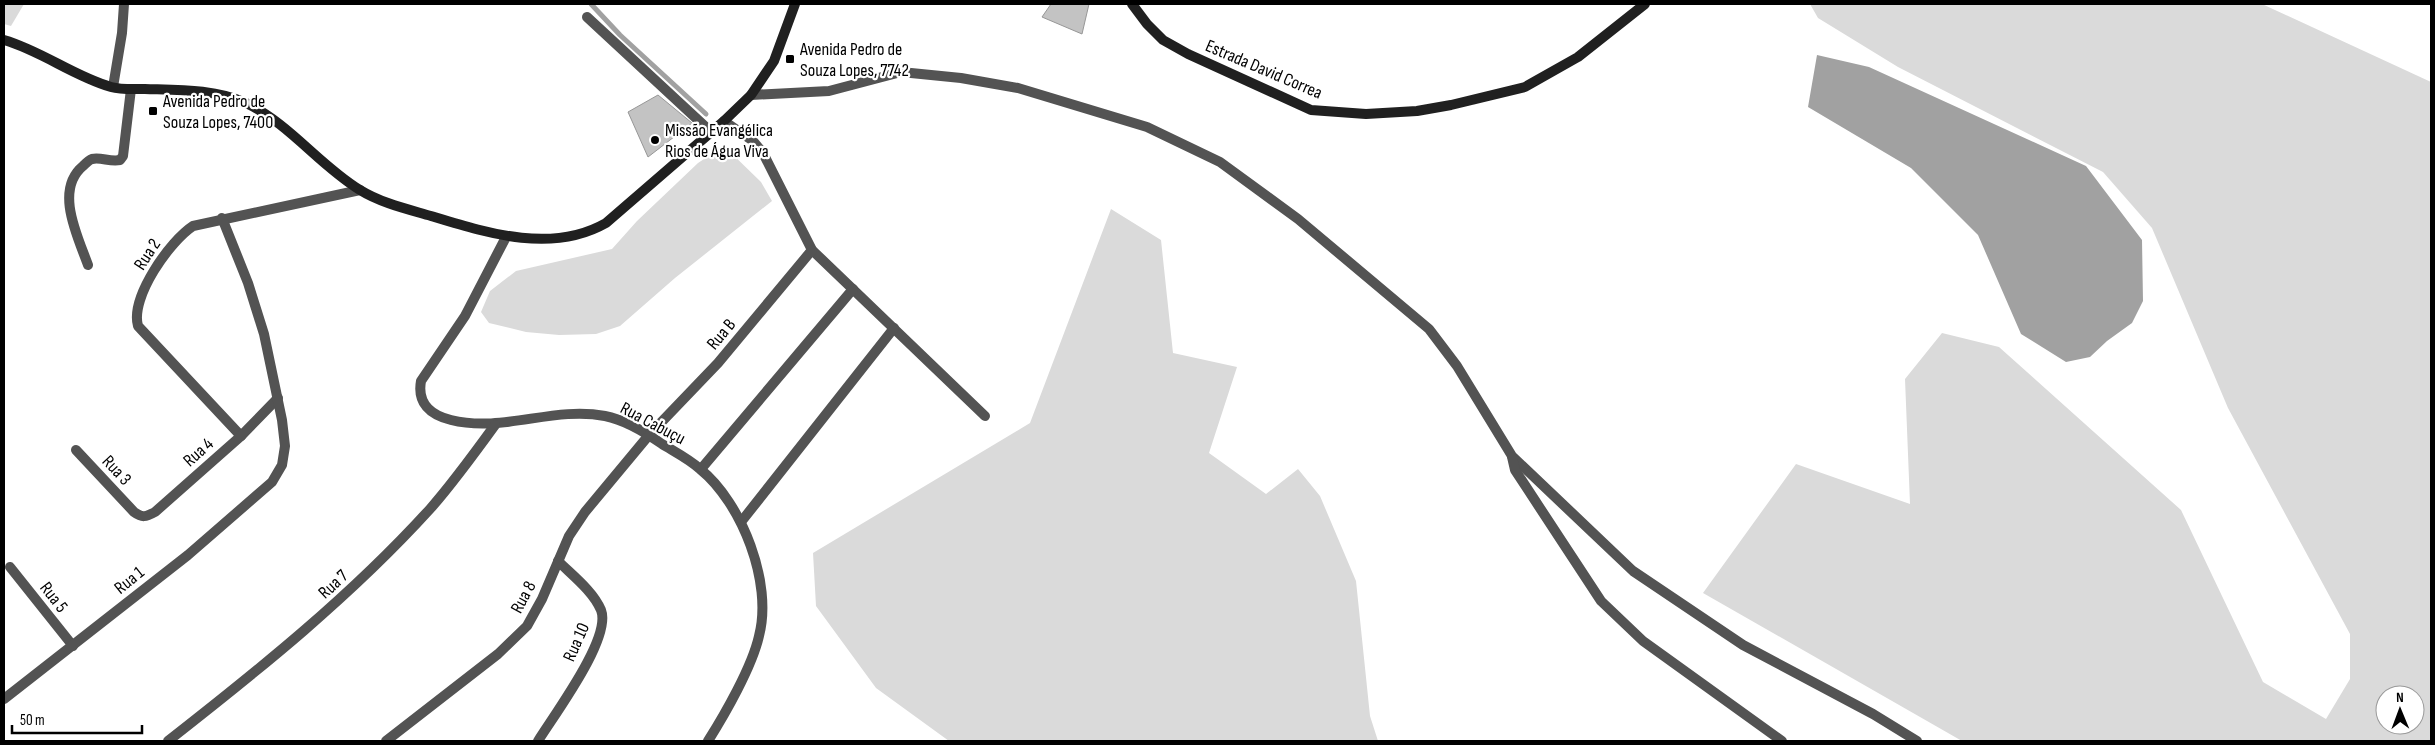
<svg xmlns="http://www.w3.org/2000/svg" width="2435" height="745" viewBox="0 0 2435 745" font-family="'Sofia Sans Condensed',sans-serif">
<style>
.green{fill:#dadada;fill-rule:evenodd}
.water{fill:#a1a1a1}
.lines{fill:none;stroke-linecap:round;stroke-linejoin:round}
.stream{stroke:#a1a1a1;stroke-width:5}
.building{fill:#c3c3c3;stroke:#979797}
.minor{stroke:#535353;stroke-width:10}
.secondary{stroke:#202020;stroke-width:10}
.poi-dot{fill:#000;stroke:#fff;stroke-width:2}
.labels{text-anchor:middle;stroke-width:4.5;stroke-linejoin:round;paint-order:stroke}
.poi-label{font-size:18px;fill:#000;stroke:#fff;text-anchor:start}
.street-label{font-size:18px;fill:#000;stroke:#fff}
</style>
<rect width="100%" height="100%" fill="#fff"/>
<g class="green">
<path d="M4,4H24L11,26L4,24Z"/>
<path d="M1810,4H2262L2431,82V741H1962L1703,593L1796,464L1910,504L1905,379L1942,333L1999,347L2181,510L2263,682L2326,719L2350,679V634L2228,408L2152,228L2103,172L1898,67L1818,18ZM2385,695H2415V725H2385Z"/>
<path d="M724,146L761,182L772,201L675,278L620,326L596,334L559,335L526,332L489,323L481,312L490,291L516,271L612,249L637,221L698,163Z"/>
<path d="M1111,209L1161,240L1173,353L1237,367L1209,453L1266,494L1298,469L1320,496L1356,581L1370,716L1378,741H949L876,688L816,606L813,553L1030,423Z"/>
</g>
<path class="water" d="M1817,55L1869,67L2086,166L2142,240L2143,301L2132,323L2107,341L2090,357L2066,362L2021,334L1978,235L1911,168L1808,107Z"/>
<g class="lines">
<path class="stream" d="M591,4L620,35L706,114"/>
</g>
<g class="building">
<path d="M1051,4H1089L1082,34L1042,17Z"/>
<path d="M658,95L692,123L648,157L628,112Z"/>
</g>
<g class="lines">
<g class="minor">
<path d="M587,17L711,132"/>
<path d="M113,87L122,33L124,4"/>
<path d="M751,95L829,91L901,72L961,78L1018,88L1147,127L1220,162L1298,219L1429,329L1457,366L1512,456L1633,571L1743,645L1873,714L1917,741"/>
<path d="M724,121L753,141L763,153L812,250L985,416"/>
<path d="M506,237L465,316L421,381C417,403 430,415 451,420C503,433 553,406 605,416C625,420 645,432 662,444C675,452 689,459 700,469C742,503 773,583 759,636C752,667 725,714 708,741"/>
<path d="M88,265C78,237 54,190 83,166C86,163 89,160 92,159C101,157 110,162 120,160L123,156L131,89"/>
<path d="M241,436L138,326C130,297 170,241 193,226L360,190"/>
<path d="M76,450L134,512C142,518 146,517 155,512L241,436L278,398"/>
<path d="M1512,457L1515,470L1601,601L1643,641L1782,741"/>
<path d="M701,469L853,289"/>
<path d="M741,522L894,328"/>
<path d="M10,567L73,646"/>
<path d="M4,699L188,555L272,482L282,465L285,446L282,420L264,334L248,283L222,218"/>
<path d="M168,741C260,669 351,596 430,509C453,483 474,454 495,425"/>
<path d="M386,741L498,654L527,626L542,599L569,536L585,512L649,435L718,363L812,250"/>
<path d="M538,741C554,715 612,638 601,610C593,591 572,575 558,561"/>
</g>
<g class="secondary">
<path d="M1132,4L1147,24L1163,40L1188,54L1311,110L1366,114L1417,111L1451,105L1525,87L1578,57L1645,4"/>
<path d="M4,40C42,51 73,76 111,87C122,90 134,89 145,89C178,90 215,89 246,103C290,124 319,165 360,190C381,203 407,209 431,216C487,233 552,254 606,223L724,121L751,95L774,61L795,4"/>
</g>
</g>
<g class="poi-dot">
<rect x="785" y="54" width="10" height="10" rx="2.5"/>
<rect x="148" y="106" width="10" height="10" rx="2.5"/>
<circle cx="655" cy="140" r="5"/>
</g>
<g class="labels">
<g class="poi-label">
<text x="800" y="55">Avenida Pedro de<tspan x="800" dy="21">Souza Lopes, 7742</tspan></text>
<text x="163" y="107">Avenida Pedro de<tspan x="163" dy="21">Souza Lopes, 7400</tspan></text>
<text x="665" y="136">Missão Evangélica<tspan x="665" dy="21">Rios de Água Viva</tspan></text>
</g>
<g class="street-label">
<text transform="translate(1264 69) rotate(23)" y="6">Estrada David Correa</text>
<text transform="translate(147 254) rotate(-57)" y="6">Rua 2</text>
<text transform="translate(721 334) rotate(-50)" y="6">Rua B</text>
<text transform="translate(653 423) rotate(28)" y="6">Rua Cabuçu</text>
<text transform="translate(198 452) rotate(-42)" y="6">Rua 4</text>
<text transform="translate(117 470) rotate(47)" y="6">Rua 3</text>
<text transform="translate(129 580) rotate(-39)" y="6">Rua 1</text>
<text transform="translate(333 584) rotate(-43)" y="6">Rua 7</text>
<text transform="translate(54 597) rotate(52)" y="6">Rua 5</text>
<text transform="translate(523 597) rotate(-62)" y="6">Rua 8</text>
<text transform="translate(576 642) rotate(-66)" y="6">Rua 10</text>
</g>
</g>
<rect width="2435" height="745" fill="none" stroke="#000000" stroke-width="10"/>
<g transform="translate(2400 710) rotate(359)"><circle r="24" fill="#ffffff" stroke="#999999"/>
<path d="M0-4L9 19L0 12L-9 19Z" fill="#000000"/>
<text y="-8" font-size="14" font-weight="bold" text-anchor="middle" fill="#000000">N</text>
</g>
<path d="M12 725v8h130v-8" fill="none" stroke="#000000" stroke-width="2.5"/>
<text x="20" y="725" font-size="15" fill="#000000" stroke="#ffffff" stroke-width="4" paint-order="stroke">50 m</text>
</svg>
